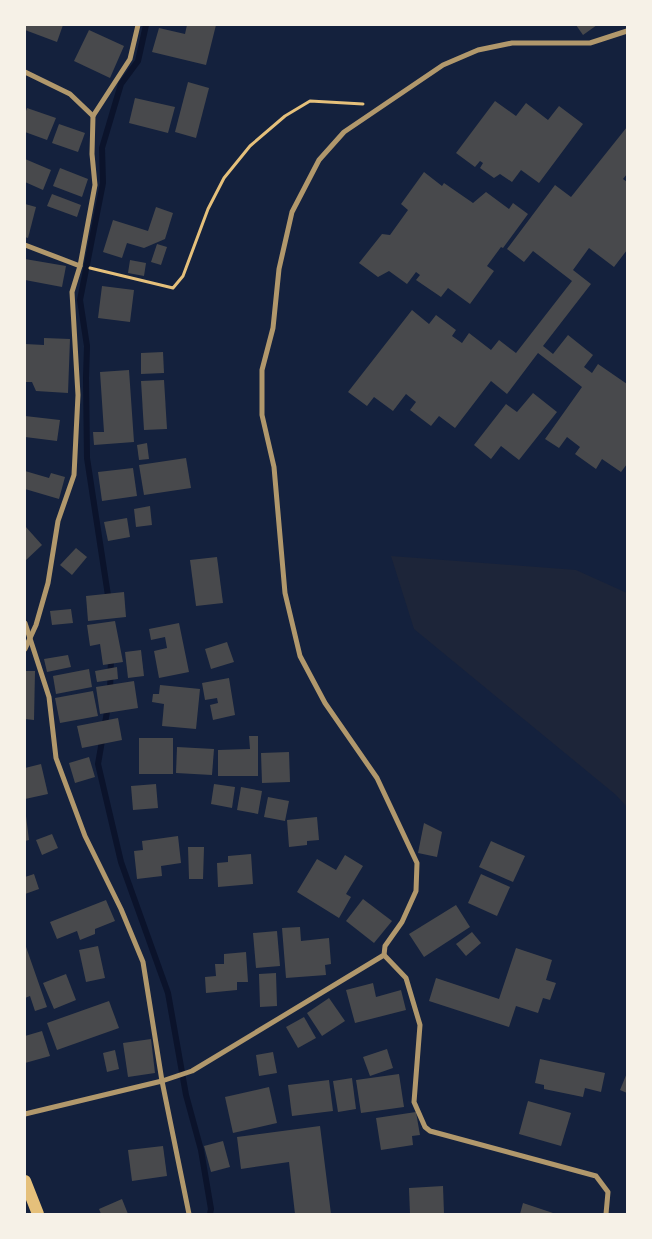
<svg xmlns="http://www.w3.org/2000/svg" width="652" height="1239" viewBox="0 0 652 1239" font-family="'Open Sans',sans-serif">
<style>
.green{fill:#1d2539}
.lines{fill:none;stroke-linecap:round;stroke-linejoin:round}
.stream{stroke:#0b132b;stroke-width:6}
.building{fill:#48494c}
.path{stroke:#e5c07b;stroke-width:3}
.minor{stroke:#b1986c;stroke-width:5}
.primary{stroke:#e5c07b;stroke-width:12}
</style>
<rect width="100%" height="100%" fill="#14213d"/>
<path class="green" d="M391,556L576,570L627,593V807L616,795L414,629Z"/>
<g class="lines">
<g class="stream">
<path d="M109,602L87,458L86,378L87,346L80,300L103,183L102,148L121,84L138,61L146,25"/>
<path d="M110,692L111,657"/>
<path d="M108,706L98,764L121,862L168,993L186,1095L201,1150L211,1209L210,1214"/>
</g>
</g>
<g class="building">
<path d="M25,25H63L57,42L25,30Z"/>
<path d="M187,25H216L206,65L152,52L159,28L185,34Z"/>
<path d="M576,25H597L583,35Z"/>
<path d="M89,30L124,46L110,78L74,61Z"/>
<path d="M188,82L209,88L196,138L175,132Z"/>
<path d="M135,98L175,107L168,133L129,123Z"/>
<path d="M495,101L516,116L526,103L548,120L559,106L583,124L539,183L521,170L512,182L500,174L494,178L480,168L483,163L480,161L475,167L456,153Z"/>
<path d="M27,108L56,118L47,140L25,132V114Z"/>
<path d="M59,124L85,133L78,152L52,143Z"/>
<path d="M627,127V174L623,179L627,182V250L614,267L589,248L573,270L591,284L543,346L553,354L568,335L593,355L584,367L592,373L598,364L627,384V464L621,472L602,459L596,469L575,454L580,447L567,437L559,448L545,439L582,387L538,353L507,394L491,381L455,428L439,416L431,426L410,410L416,402L406,394L393,411L374,397L367,406L348,392L412,310L429,324L436,315L456,330L452,336L462,343L469,333L491,350L499,340L516,353L572,281L533,251L524,262L507,249L555,185L571,197Z"/>
<path d="M25,159L51,170L43,190L25,182Z"/>
<path d="M60,168L88,179L82,197L53,186Z"/>
<path d="M424,172L442,186L444,183L473,203L486,192L509,209L513,203L528,214L503,248L501,247L487,266L494,271L470,304L448,288L441,297L416,280L420,275L416,272L407,284L389,271L378,277L359,263L382,234L390,235L408,210L401,204Z"/>
<path d="M52,194L81,205L77,217L47,206Z"/>
<path d="M25,204L36,207L28,238L25,237Z"/>
<path d="M156,207L173,213L165,239L144,248L127,243L122,258L103,252L113,220L148,231Z"/>
<path d="M157,244L167,247L161,265L151,262Z"/>
<path d="M25,259L66,266L62,287L25,280Z"/>
<path d="M130,260L146,263L144,276L128,273Z"/>
<path d="M102,286L134,290L130,322L98,318Z"/>
<path d="M44,338L70,339L68,393L36,391L32,382H25V344L44,345Z"/>
<path d="M163,352L164,373L141,374V353Z"/>
<path d="M129,370L134,442L94,445L93,432H104L100,372Z"/>
<path d="M164,380L167,429L144,430L141,381Z"/>
<path d="M533,393L557,412L519,460L501,446L491,459L474,445L506,404L517,412Z"/>
<path d="M25,416L60,420L57,441L25,437Z"/>
<path d="M147,443L149,459L139,460L137,445Z"/>
<path d="M186,458L191,488L144,495L139,465Z"/>
<path d="M133,468L137,496L102,501L98,472Z"/>
<path d="M25,471L49,478L51,473L65,477L59,499L25,489Z"/>
<path d="M150,506L152,525L136,527L134,509Z"/>
<path d="M127,518L130,537L108,541L104,522Z"/>
<path d="M25,526L42,545L25,561Z"/>
<path d="M76,548L87,557L72,575L60,565Z"/>
<path d="M217,557L223,603L196,606L190,560Z"/>
<path d="M124,592L126,617L88,621L86,596Z"/>
<path d="M71,609L73,623L52,625L50,611Z"/>
<path d="M115,621L123,662L103,665L100,644L90,646L87,625Z"/>
<path d="M179,623L189,672L159,678L154,651L167,648L165,637L151,640L149,629Z"/>
<path d="M227,642L234,662L211,669L205,649Z"/>
<path d="M141,650L144,676L128,678L125,652Z"/>
<path d="M68,655L71,667L47,672L44,659Z"/>
<path d="M117,667L118,679L97,682L95,671Z"/>
<path d="M89,669L92,687L56,694L53,676Z"/>
<path d="M25,671H35L34,720L25,719Z"/>
<path d="M229,678L235,715L213,720L210,705L218,703L217,698L205,700L202,683Z"/>
<path d="M134,681L138,708L100,714L96,687Z"/>
<path d="M160,685L200,689L196,729L162,726L164,704L152,702L153,694H159Z"/>
<path d="M93,691L98,716L60,723L55,698Z"/>
<path d="M118,718L122,740L82,748L77,726Z"/>
<path d="M249,736H258V776H218V750L250,749Z"/>
<rect x="139" y="738" width="34" height="36"/>
<path d="M177,747L214,749L212,775L176,773Z"/>
<path d="M289,752L290,782L262,783L261,753Z"/>
<path d="M89,757L95,777L75,783L69,763Z"/>
<path d="M41,764L48,794L25,799V768Z"/>
<path d="M156,784L158,808L133,810L131,786Z"/>
<path d="M214,784L235,787L232,808L211,804Z"/>
<path d="M241,787L262,791L258,814L237,810Z"/>
<path d="M268,797L289,801L285,821L264,817Z"/>
<path d="M25,816H26L29,840L25,841Z"/>
<path d="M317,817L319,840L307,841V845L289,847L287,820Z"/>
<path d="M424,823L442,832L437,857L418,853Z"/>
<path d="M52,834L58,848L42,855L36,840Z"/>
<path d="M178,836L181,863L161,866L162,876L137,879L134,851L143,850L142,841Z"/>
<path d="M491,841L525,856L513,882L479,867Z"/>
<path d="M188,847H204L203,879H189Z"/>
<path d="M251,854L253,884L218,887L217,863L228,862V856Z"/>
<path d="M345,855L363,866L346,894L351,897L339,918L297,892L317,859L336,870Z"/>
<path d="M34,874L39,889L25,894V877Z"/>
<path d="M481,874L510,887L497,916L468,903Z"/>
<path d="M363,899L392,921L374,943L346,921Z"/>
<path d="M106,900L115,921L95,929V934L80,940L77,931L57,939L50,922Z"/>
<path d="M456,905L470,927L424,957L409,934Z"/>
<path d="M300,927L301,941L329,938L331,964L325,965L326,975L286,978L282,928Z"/>
<path d="M277,931L280,966L256,968L253,933Z"/>
<path d="M472,932L481,943L466,956L456,944Z"/>
<path d="M25,944L47,1007L35,1011L30,996L25,998Z"/>
<path d="M98,946L105,978L86,982L79,950Z"/>
<path d="M516,948L552,960L546,980L556,983L550,1000L543,998L538,1013L516,1006L509,1027L429,1001L436,978L499,999Z"/>
<path d="M246,952L248,982H237V990L206,993L205,977L216,976L215,964H224V954Z"/>
<path d="M276,973L277,1006L260,1007L259,974Z"/>
<path d="M66,974L76,1000L54,1009L43,983Z"/>
<path d="M373,983L376,997L401,990L406,1010L355,1023L346,990Z"/>
<path d="M329,998L345,1021L322,1036L307,1013Z"/>
<path d="M109,1001L119,1028L57,1050L47,1023Z"/>
<path d="M304,1017L316,1038L298,1048L286,1027Z"/>
<path d="M42,1031L50,1056L25,1063V1036Z"/>
<path d="M151,1039L155,1073L128,1077L123,1043Z"/>
<path d="M387,1049L393,1068L370,1076L363,1057Z"/>
<path d="M115,1050L119,1069L107,1072L103,1053Z"/>
<path d="M273,1052L277,1073L259,1076L256,1055Z"/>
<path d="M540,1059L605,1073L601,1092L585,1088L583,1097L544,1089V1085L535,1083Z"/>
<path d="M627,1073V1093L620,1090Z"/>
<path d="M399,1074L404,1107L361,1113L356,1080Z"/>
<path d="M352,1078L356,1109L338,1112L333,1081Z"/>
<path d="M329,1080L333,1111L292,1116L288,1085Z"/>
<path d="M269,1087L277,1123L233,1133L225,1097Z"/>
<path d="M528,1101L571,1113L561,1146L519,1134Z"/>
<path d="M416,1112L420,1135L412,1136L413,1145L381,1150L376,1118Z"/>
<path d="M320,1126L331,1214H295L289,1162L241,1169L237,1137Z"/>
<path d="M223,1141L230,1167L211,1172L204,1146Z"/>
<path d="M163,1146L167,1176L132,1181L128,1150Z"/>
<path d="M443,1186L444,1214H410L409,1188Z"/>
<path d="M122,1199L128,1214H101L99,1209Z"/>
<path d="M523,1203L556,1214H520Z"/>
</g>
<g class="lines">
<path class="path" d="M90,268L173,288L183,276L208,209L224,178L250,146L285,116L310,101L363,104"/>
<g class="minor">
<path d="M25,72L70,94L93,116"/>
<path d="M25,245L80,266"/>
<path d="M25,623L49,697L56,758L85,836L121,909L143,962L162,1081L189,1214"/>
<path d="M25,649L36,625L48,583L58,521L74,475L78,395L72,292L80,266L95,185L92,154L93,116L130,59L138,25"/>
<path d="M384,955L406,978L420,1025L414,1102L425,1127L430,1131L596,1176L608,1192L606,1214"/>
<path d="M25,1114L162,1081L192,1071L384,955L385,946L402,922L416,891L417,863L377,778L325,703L300,656L285,593L274,467L262,415V370L273,328L279,269L292,212L319,160L344,132L443,65L478,50L512,43H590L627,31"/>
</g>
<path class="primary" d="M25,1181L38,1214"/>
</g>
<rect width="652" height="1239" fill="none" stroke="#f6f1e7" stroke-width="52"/>
</svg>
